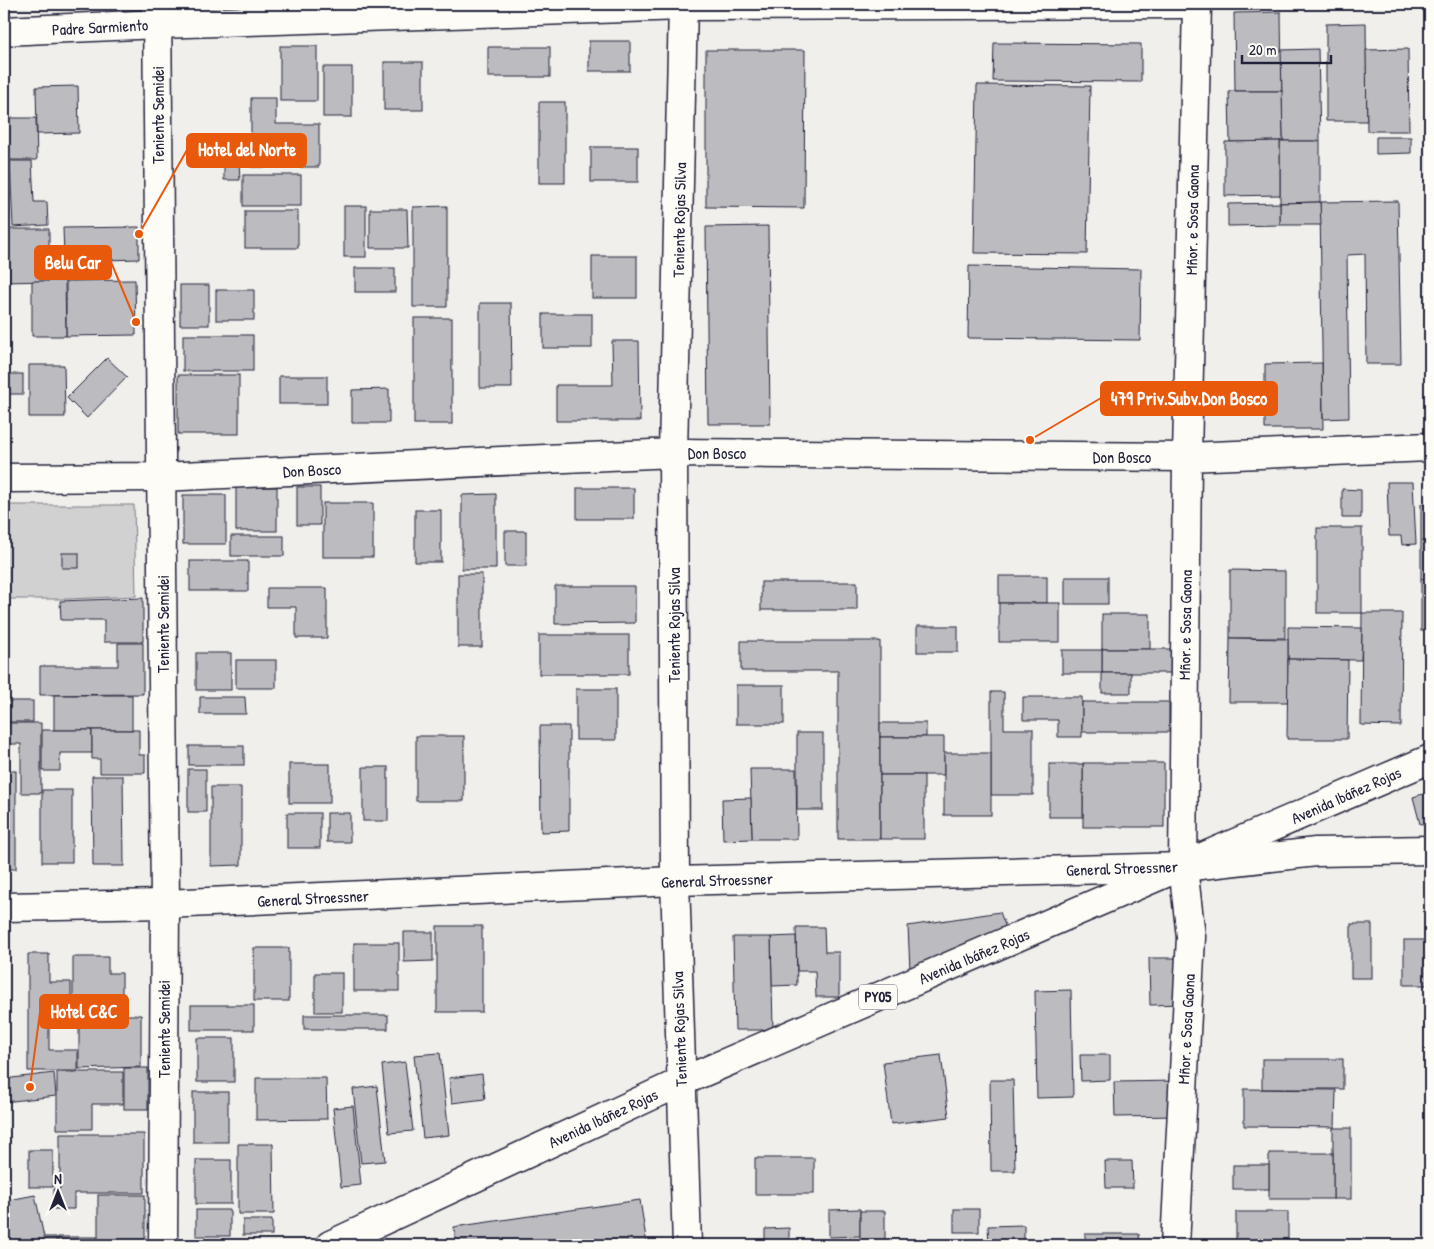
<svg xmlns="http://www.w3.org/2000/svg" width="1434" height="1249" viewBox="0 0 1434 1249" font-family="'Patrick Hand',sans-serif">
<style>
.green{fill:#d2d1d1;stroke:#7a7a86}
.building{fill:#bcbcc0;stroke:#22223b}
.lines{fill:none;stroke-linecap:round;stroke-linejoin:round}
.street-casing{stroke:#22223b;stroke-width:31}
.highway-casing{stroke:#22223b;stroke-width:31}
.street{stroke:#fdfcf7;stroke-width:28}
.highway{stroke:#fdfcf7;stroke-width:28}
.labels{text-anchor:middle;stroke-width:4;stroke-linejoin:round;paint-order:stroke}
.shield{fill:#fdfcf7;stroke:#646373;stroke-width:1}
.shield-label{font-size:15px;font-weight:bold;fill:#22223b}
.street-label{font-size:16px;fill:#22223b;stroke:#fdfcf7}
.leader{fill:none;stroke:#e8590c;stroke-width:2}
.callout-dot{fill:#e8590c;stroke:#fdfcf7;stroke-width:2}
.callout{fill:#e8590c;stroke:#e8590c;stroke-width:2}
.callout-label{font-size:18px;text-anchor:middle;font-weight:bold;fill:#fff}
</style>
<rect width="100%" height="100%" fill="#f0efec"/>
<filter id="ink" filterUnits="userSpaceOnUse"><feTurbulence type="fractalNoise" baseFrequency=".02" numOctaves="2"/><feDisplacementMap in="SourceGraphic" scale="10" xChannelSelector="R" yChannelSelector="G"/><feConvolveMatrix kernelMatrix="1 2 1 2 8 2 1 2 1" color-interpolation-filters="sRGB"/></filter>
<g filter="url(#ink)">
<path class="green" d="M4,505H134L136,596L68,599H4Z"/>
<g class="building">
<path d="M1281,12L1282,91H1235L1234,13Z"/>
<path d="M1366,23L1367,121H1326V24Z"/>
<rect x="589" y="41" width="41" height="30"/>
<path d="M994,43L1141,44V82L993,81Z"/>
<rect x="280" y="46" width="37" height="55"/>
<rect x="488" y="47" width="62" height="30"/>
<path d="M1318,49L1320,141H1283L1281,50Z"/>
<path d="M1408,49L1409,131H1367L1366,50Z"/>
<path d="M706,50H805L804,208L706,207Z"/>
<rect x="384" y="62" width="39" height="48"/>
<rect x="323" y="67" width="29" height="50"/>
<path d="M977,85L1090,86L1087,254L974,253Z"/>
<path d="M78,86L79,133L37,134L36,87Z"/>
<path d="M1229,91H1282L1283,141L1230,142Z"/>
<path d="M251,98H276V124H319V167H251Z"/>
<rect x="539" y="102" width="26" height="81"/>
<path d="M4,118H36L37,160H4Z"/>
<path d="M1376,137H1411V153L1376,154Z"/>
<path d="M1280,141H1320V202L1280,203Z"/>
<path d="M1280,141V195L1225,196V142Z"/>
<rect x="591" y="147" width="47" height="35"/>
<path d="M10,161H32L34,202H47L48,225L13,227Z"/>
<path d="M224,161H239L240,180H224Z"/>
<rect x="243" y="175" width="58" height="31"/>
<path d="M1398,201L1401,364H1366L1365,254L1347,255L1349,418L1323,419L1320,202Z"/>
<path d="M1320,202L1321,225H1280V203Z"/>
<path d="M1280,203V225L1228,226V204Z"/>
<rect x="344" y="206" width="22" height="51"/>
<path d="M447,206V307H413V207Z"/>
<path d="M370,209H407L408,248H370Z"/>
<rect x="245" y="211" width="53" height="37"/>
<path d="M768,226L770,424H708L706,227Z"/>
<path d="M139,227V259L105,260V265H91V280L49,281V261L74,260L73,254H64L63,228Z"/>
<path d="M4,229H49V281L4,282Z"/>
<rect x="592" y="256" width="45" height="42"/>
<path d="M969,266L1141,269L1140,340L968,338Z"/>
<rect x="355" y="268" width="40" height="24"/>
<path d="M135,280L136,335L66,336V281Z"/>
<path d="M32,281H65L66,336H32Z"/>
<rect x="180" y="285" width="29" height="40"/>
<rect x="216" y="290" width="38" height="30"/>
<path d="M480,303H511L512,388H480Z"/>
<rect x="543" y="314" width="49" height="34"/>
<rect x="414" y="318" width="38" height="106"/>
<rect x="183" y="335" width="70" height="36"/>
<path d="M612,341H639L640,421H556V385H613Z"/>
<path d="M107,358L127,377L87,418L67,398Z"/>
<path d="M1322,363L1323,429H1265V364Z"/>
<path d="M29,365H64L65,417H29Z"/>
<rect x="4" y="374" width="19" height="20"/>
<rect x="178" y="375" width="61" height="59"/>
<rect x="279" y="376" width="48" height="28"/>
<path d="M389,389V423H352V390Z"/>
<path d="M1387,482H1413L1416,544L1402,545L1401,536H1389Z"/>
<rect x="236" y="487" width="41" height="44"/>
<rect x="297" y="487" width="23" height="38"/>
<rect x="577" y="488" width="57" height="31"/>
<path d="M1342,489L1361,490V518H1342Z"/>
<path d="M496,494V569H462V495Z"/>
<rect x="183" y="495" width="43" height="49"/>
<rect x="323" y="503" width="50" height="54"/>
<rect x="1421" y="504" width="9" height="75"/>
<rect x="415" y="510" width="26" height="52"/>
<rect x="1317" y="528" width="45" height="85"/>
<rect x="505" y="531" width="21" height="35"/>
<rect x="231" y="536" width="53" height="20"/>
<rect x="62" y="553" width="17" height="15"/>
<rect x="190" y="561" width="58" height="30"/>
<path d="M1230,570L1285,571V638H1230Z"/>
<rect x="458" y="574" width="24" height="73"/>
<rect x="999" y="576" width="48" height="27"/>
<rect x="1065" y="577" width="43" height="27"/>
<rect x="1421" y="579" width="9" height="52"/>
<rect x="761" y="582" width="96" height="28"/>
<path d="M555,586H635V623L555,624Z"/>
<path d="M267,588H327V638H296V607H267Z"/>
<path d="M143,598V642H104V620H61L60,601Z"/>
<rect x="999" y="603" width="61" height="39"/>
<path d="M1362,613H1402L1401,726L1361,725Z"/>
<rect x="1102" y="614" width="48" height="35"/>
<rect x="917" y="626" width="41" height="26"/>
<path d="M1288,627L1362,628L1361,660L1288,659Z"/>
<rect x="539" y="635" width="90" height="39"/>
<path d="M1230,638L1288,639V702H1229Z"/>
<path d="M741,641H880V839H838V671H741Z"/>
<path d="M118,643H143V694L40,695V666H118Z"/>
<rect x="1102" y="649" width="69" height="24"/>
<rect x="1062" y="650" width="40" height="23"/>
<rect x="196" y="653" width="35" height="37"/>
<path d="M1288,659L1348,660L1347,739H1287Z"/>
<rect x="236" y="660" width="40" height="28"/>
<rect x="1102" y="673" width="29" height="20"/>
<rect x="1427" y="674" width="3" height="33"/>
<rect x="736" y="685" width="48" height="39"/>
<rect x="576" y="689" width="40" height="51"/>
<path d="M991,692H1004V729H1033V795H991Z"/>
<rect x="54" y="695" width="78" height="35"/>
<path d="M200,697H245L246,714H200Z"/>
<path d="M1023,697H1082V737H1058V720H1023Z"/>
<rect x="4" y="701" width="29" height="21"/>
<rect x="1082" y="702" width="87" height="30"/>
<path d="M4,723H41V793H21V744H9V749H4Z"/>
<rect x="880" y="723" width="46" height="14"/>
<path d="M540,726H569V831L541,832Z"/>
<path d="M42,730H92V753H60V771H42Z"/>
<path d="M92,730H139V755H145V773H100V759H92Z"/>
<rect x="797" y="733" width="26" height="77"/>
<rect x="416" y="736" width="48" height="65"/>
<rect x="880" y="737" width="64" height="38"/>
<rect x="189" y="746" width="55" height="19"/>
<rect x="944" y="753" width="47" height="62"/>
<rect x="1083" y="763" width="81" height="64"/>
<rect x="289" y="764" width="41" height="39"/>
<rect x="1049" y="764" width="34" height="53"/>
<rect x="363" y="767" width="25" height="54"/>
<rect x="188" y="769" width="18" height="43"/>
<path d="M750,769H796L797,839H752Z"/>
<rect x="4" y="771" width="12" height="98"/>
<rect x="880" y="775" width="44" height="64"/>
<path d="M92,776H123L124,866H93Z"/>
<path d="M211,787H241V865L211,866Z"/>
<rect x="42" y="790" width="30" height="72"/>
<path d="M1430,792V823L1420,824L1413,797Z"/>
<path d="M751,798L752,839L723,840L722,799Z"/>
<rect x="287" y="813" width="33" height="35"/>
<rect x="327" y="813" width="23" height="29"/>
<path d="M1000,912L1009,936L910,970L908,926Z"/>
<rect x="1351" y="924" width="21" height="54"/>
<rect x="437" y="926" width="45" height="86"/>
<path d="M796,927H824L825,952H839V997H816L815,971H797Z"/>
<path d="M404,932H433V961L404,962Z"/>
<path d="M796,936L797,985L772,986L771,937Z"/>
<path d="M733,937H771L773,1030H735Z"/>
<rect x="1404" y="940" width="26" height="45"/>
<rect x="354" y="943" width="45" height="48"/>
<rect x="254" y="948" width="35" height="53"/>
<path d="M28,954H49V982H71V1021H49V1050H78V1071H28Z"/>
<path d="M73,957H108V973H122V1003H115V1015H141V1067L79,1069V1022H73Z"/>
<path d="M1149,958H1184V1004L1150,1005Z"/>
<rect x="315" y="973" width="27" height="39"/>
<path d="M1071,990L1073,1097L1037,1098L1035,991Z"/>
<rect x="191" y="1005" width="63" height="25"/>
<rect x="304" y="1015" width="84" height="14"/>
<rect x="197" y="1038" width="37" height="44"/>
<path d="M440,1053L449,1135L423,1138L414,1055Z"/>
<path d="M941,1055L949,1117L891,1124L883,1062Z"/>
<path d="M1080,1055H1110V1080L1081,1081Z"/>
<rect x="1262" y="1059" width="81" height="30"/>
<path d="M405,1062L413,1131L389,1133L382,1065Z"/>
<rect x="124" y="1068" width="24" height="41"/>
<path d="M57,1072H123V1104H92V1129H57Z"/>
<path d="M54,1073L56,1096L4,1102V1079Z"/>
<path d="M482,1074L485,1099L452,1103L449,1078Z"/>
<path d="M256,1078H326L327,1119L256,1120Z"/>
<path d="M990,1080H1013L1015,1171H991Z"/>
<path d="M1178,1081V1116L1115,1117L1114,1082Z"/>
<path d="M377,1086L385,1161L361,1163L353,1089Z"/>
<path d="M1244,1089L1336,1090L1335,1127L1244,1126Z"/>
<rect x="193" y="1092" width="35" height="50"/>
<path d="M353,1106L361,1185L341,1187L333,1108Z"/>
<rect x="1333" y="1128" width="18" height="71"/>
<path d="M60,1134H144V1193H74V1209H54V1189H60Z"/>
<path d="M238,1144H273L274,1214H238Z"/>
<rect x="29" y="1150" width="24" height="37"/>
<rect x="1269" y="1153" width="64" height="46"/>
<rect x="755" y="1158" width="59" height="36"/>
<rect x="196" y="1160" width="35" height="44"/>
<path d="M1105,1161H1132L1133,1188H1106Z"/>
<rect x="1233" y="1165" width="36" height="24"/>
<path d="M35,1195L44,1237H56V1245H4V1201Z"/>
<rect x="98" y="1195" width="47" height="50"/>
<path d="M640,1200L647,1245H457L454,1227Z"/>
<path d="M860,1209V1236L829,1237V1210Z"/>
<rect x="954" y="1209" width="25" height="23"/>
<rect x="196" y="1210" width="34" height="26"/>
<rect x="860" y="1211" width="25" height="34"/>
<rect x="1236" y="1212" width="52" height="33"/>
<rect x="243" y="1220" width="29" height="15"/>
<path d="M1024,1225V1245H989L988,1226Z"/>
<path d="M789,1228V1245H765V1229Z"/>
<path d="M1085,1234H1139L1140,1245H1085Z"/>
<rect x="58" y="1237" width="39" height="8"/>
</g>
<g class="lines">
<g class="street-casing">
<g id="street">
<path d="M157,4L165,904L163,1245"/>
<path d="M683,4L673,453L675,881L687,1245"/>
<path d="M4,31L158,24L683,6L1185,4"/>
<path d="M4,478L161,477L673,453L1187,457L1430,447"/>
<path d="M4,907L165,904L675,881L1183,867L1316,852L1430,850"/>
<path d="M1175,1245L1191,937L1183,867L1187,457L1197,4"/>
</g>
</g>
<g class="highway-casing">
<path id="highway" d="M330,1245L681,1082L1430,759"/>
</g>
<use href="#street" class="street"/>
<use href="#highway" class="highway"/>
</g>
</g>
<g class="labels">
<rect class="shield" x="859" y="984.5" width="38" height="25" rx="4"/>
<g class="shield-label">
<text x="878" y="1002">PY05</text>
</g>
<g class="street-label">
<text transform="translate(100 27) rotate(-3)" y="6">Padre Sarmiento</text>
<text transform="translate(158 115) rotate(-90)" y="6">Teniente Semidei</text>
<text transform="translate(679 220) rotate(-89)" y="6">Teniente Rojas Silva</text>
<text transform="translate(1192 220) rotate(-89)" y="6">Mñor. e Sosa Gaona</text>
<text x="717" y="459">Don Bosco</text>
<text x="1122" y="463">Don Bosco</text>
<text transform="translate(312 470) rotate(-3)" y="6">Don Bosco</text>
<text transform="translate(163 624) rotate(-90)" y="6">Teniente Semidei</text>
<text transform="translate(674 625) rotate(-90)" y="6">Teniente Rojas Silva</text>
<text transform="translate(1185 625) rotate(-89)" y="6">Mñor. e Sosa Gaona</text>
<text transform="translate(1346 795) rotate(-24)" y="6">Avenida Ibáñez Rojas</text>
<text transform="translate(1122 868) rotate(-2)" y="6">General Stroessner</text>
<text transform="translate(717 880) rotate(-2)" y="6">General Stroessner</text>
<text transform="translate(313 898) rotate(-3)" y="6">General Stroessner</text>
<text transform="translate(974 956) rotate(-23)" y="6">Avenida Ibáñez Rojas</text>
<text transform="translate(164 1029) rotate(-90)" y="6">Teniente Semidei</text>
<text transform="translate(679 1029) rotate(-92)" y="6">Teniente Rojas Silva</text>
<text transform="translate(1186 1029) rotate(-87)" y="6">Mñor. e Sosa Gaona</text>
<text transform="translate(603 1118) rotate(-25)" y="6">Avenida Ibáñez Rojas</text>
</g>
</g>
<path class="leader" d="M139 234L187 150M136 322L111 262M1030 440L1101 398M30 1087L40 1012"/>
<g class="callout-dot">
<circle cx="139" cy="234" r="5"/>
<circle cx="136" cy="322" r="5"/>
<circle cx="1030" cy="440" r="5"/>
<circle cx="30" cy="1087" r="5"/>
</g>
<g class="callout">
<rect x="187" y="134" width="119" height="33" rx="5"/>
<rect x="35" y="246" width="76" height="33" rx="5"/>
<rect x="1101" y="382" width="176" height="33" rx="5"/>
<rect x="40" y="995" width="88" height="33" rx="5"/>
</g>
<g class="callout-label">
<text x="247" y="156">Hotel del Norte</text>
<text x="73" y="269">Belu Car</text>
<text x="1189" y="405">479 Priv.Subv.Don Bosco</text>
<text x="84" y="1018">Hotel C&amp;C</text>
</g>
<rect width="1434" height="1249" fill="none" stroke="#fdfcf7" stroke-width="20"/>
<rect x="10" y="10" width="1414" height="1229" fill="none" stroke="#22223b" stroke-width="2" filter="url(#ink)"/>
<g transform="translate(58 1192)" stroke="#fdfcf7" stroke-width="4" paint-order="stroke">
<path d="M0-4L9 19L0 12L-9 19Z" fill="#22223b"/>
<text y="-8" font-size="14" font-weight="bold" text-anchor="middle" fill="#22223b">N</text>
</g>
<path d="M1242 55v8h89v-8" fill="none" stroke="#22223b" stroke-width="2.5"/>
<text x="1249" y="55" font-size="15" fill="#22223b" stroke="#fdfcf7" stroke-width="4" paint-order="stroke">20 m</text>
</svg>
